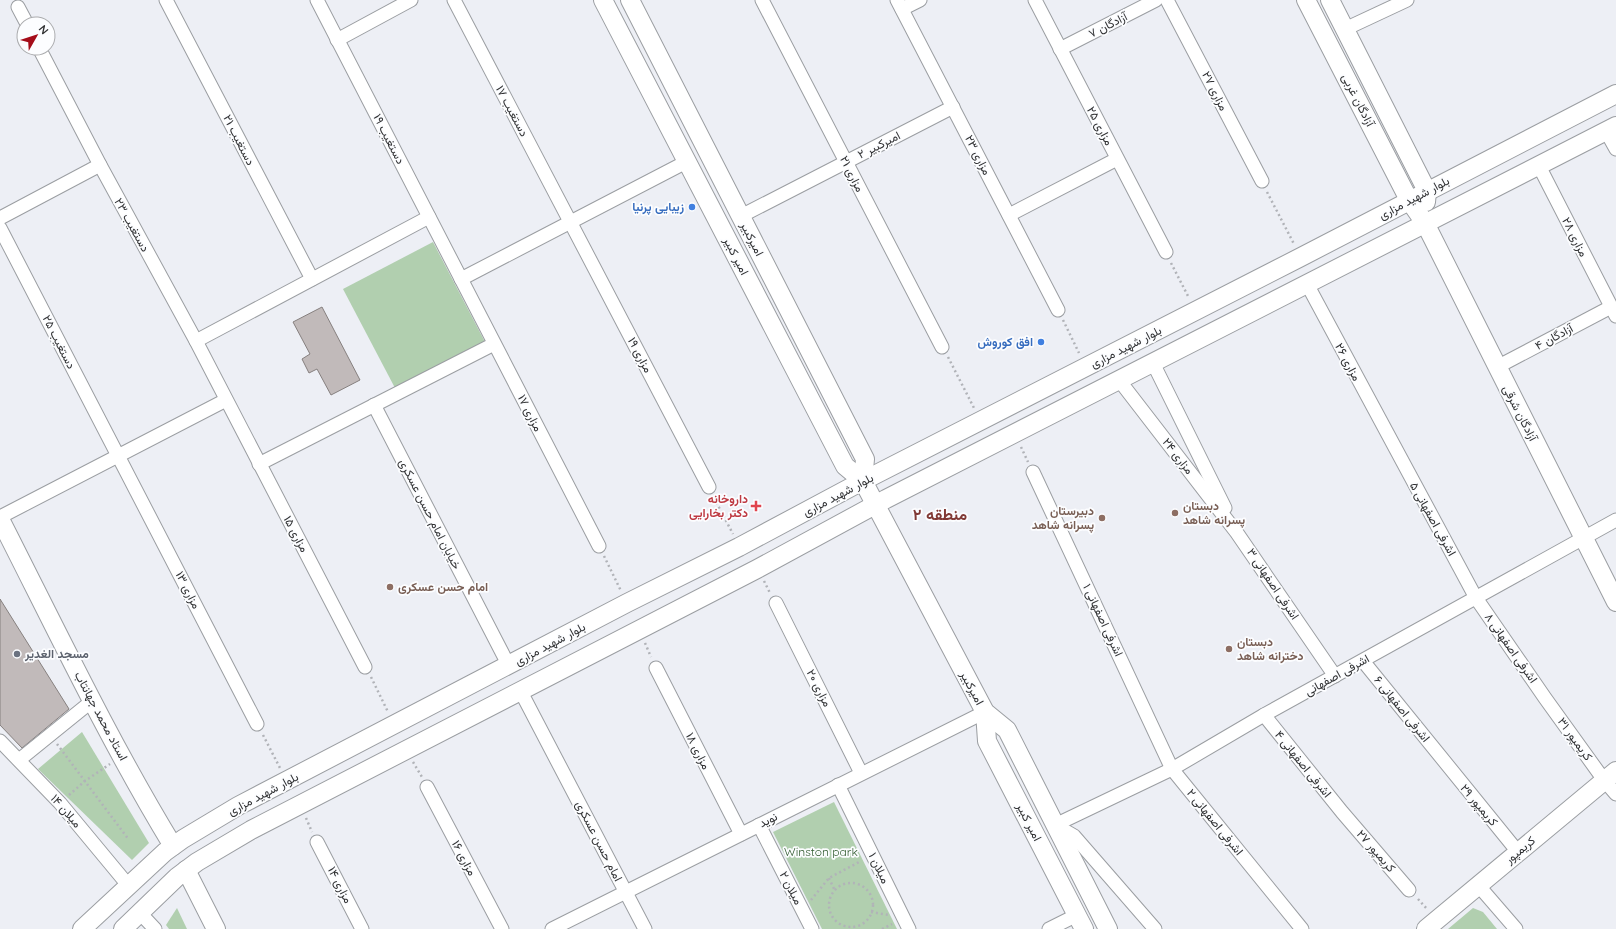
<svg xmlns="http://www.w3.org/2000/svg" width="1616" height="929" viewBox="0 0 1616 929" font-family="Quicksand,Vazirmatn,sans-serif">
<style>
.green{fill:#b1cfaf}
.building{fill:#c1baba;stroke:#86807f}
.lines{fill:none;stroke-linecap:round;stroke-linejoin:round}
.street-casing{stroke:#9b9ea2;stroke-width:15}
.secondary-casing{stroke:#9b9ea2;stroke-width:20}
.path{stroke:#b1b3b8;stroke-width:2.5;stroke-dasharray:2 3;stroke-linecap:butt}
.street{stroke:#fff;stroke-width:13}
.secondary{stroke:#fff;stroke-width:18}
.shop-dot{fill:#3f7fe0;stroke:#fcfdff;stroke-width:1.5}
.health-dot{fill:#e0444e;stroke:#fcfdff;stroke-width:1.5}
.education-dot{fill:#8d6e63;stroke:#fcfdff;stroke-width:1.5}
.worship-dot{fill:#6b7280;stroke:#fcfdff;stroke-width:1.5}
.labels{text-anchor:middle;stroke-width:3.5;stroke-linejoin:round;paint-order:stroke}
.street-label{font-size:12px;fill:#313234;stroke:#fcfdff}
.shop-label{font-size:12px;font-weight:bold;fill:#366cbe;stroke:#fcfdff;text-anchor:end}
.health-label{font-size:12px;font-weight:bold;fill:#be3a42;stroke:#fcfdff;text-anchor:end}
.education-label{font-size:12px;font-weight:bold;fill:#785e54;stroke:#fcfdff;text-anchor:start}
.worship-label{font-size:12px;font-weight:bold;fill:#5b616d;stroke:#fcfdff;text-anchor:start}
.park-label{font-size:12px;fill:#2f592d;stroke:#fcfdff}
.district-label{font-size:16px;font-weight:bold;fill:#813935;stroke:#fcfdff}
</style>
<rect width="100%" height="100%" fill="#edeff5"/>
<g class="green">
<path d="M433,242L485,342L395,388L343,289Z"/>
<path d="M82,732L149,843L132,860L38,769Z"/>
<path d="M834,802L897,929H822L773,832Z"/>
<path d="M177,908L187,929H169L166,925Z"/>
<path d="M1473,908L1483,912L1497,929H1448Z"/>
</g>
<g class="building">
<path d="M322,307L360,380L331,395L317,369L309,373L302,359L310,354L293,322Z"/>
<path d="M0,599L69,709L22,748L0,725Z"/>
</g>
<g class="lines">
<g class="street-casing">
<g id="street">
<path d="M166,0L312,279"/>
<path d="M317,0L599,546"/>
<path d="M454,0L709,487"/>
<path d="M762,0L942,347"/>
<path d="M897,0L1058,310"/>
<path d="M1035,0L1166,252"/>
<path d="M1167,0L1262,181"/>
<path d="M18,7L27,24"/>
<path d="M902,9L920,0"/>
<path d="M1345,29L1407,0"/>
<path d="M337,40L411,0"/>
<path d="M39,48L100,165L196,341L365,667"/>
<path d="M1060,49L1156,0"/>
<path d="M1606,131L1616,149"/>
<path d="M1539,166L1616,316"/>
<path d="M1009,215L1117,159"/>
<path d="M741,216L953,107"/>
<path d="M0,218L100,165"/>
<path d="M0,228L257,724"/>
<path d="M461,279L688,161"/>
<path d="M1307,284L1476,598L1545,698L1604,780L1616,794"/>
<path d="M196,341L429,217"/>
<path d="M1153,363L1225,508"/>
<path d="M1497,367L1611,307"/>
<path d="M1119,380L1237,533L1335,676"/>
<path d="M374,405L509,666"/>
<path d="M259,464L494,344"/>
<path d="M1033,472L1172,769L1302,929"/>
<path d="M0,517L226,400"/>
<path d="M776,603L861,773"/>
<path d="M1363,661L1518,852"/>
<path d="M656,668L741,834"/>
<path d="M520,690L645,929"/>
<path d="M1264,715L1342,812L1409,890"/>
<path d="M0,741L60,803L128,885"/>
<path d="M19,760L92,701"/>
<path d="M838,785L909,929"/>
<path d="M427,787L502,929"/>
<path d="M759,825L812,929"/>
<path d="M1055,825L1172,769L1264,715L1616,520"/>
<path d="M1055,825L1074,836L1155,929"/>
<path d="M317,842L362,929"/>
<path d="M1478,885L1516,929"/>
<path d="M140,913L155,929"/>
<path d="M552,929L985,712"/>
<path d="M1049,929L1077,915"/>
</g>
</g>
<g class="secondary-casing">
<g id="secondary">
<path d="M603,0L845,466L863,481L985,712L1007,730L1108,929"/>
<path d="M630,0L865,459L863,481"/>
<path d="M1306,0L1409,200L1425,223L1616,602"/>
<path d="M1330,0L1427,191L1426,202"/>
<path d="M0,519C56,629 109,741 173,846"/>
<path d="M985,712L987,741L1084,929"/>
<path d="M186,870L216,929"/>
<path d="M82,929L165,852L183,839L238,806L627,603L739,547L855,485L1301,257L1616,94"/>
<path d="M123,929L177,877L197,862L251,830L757,569L886,499L1616,126"/>
<path d="M1426,929L1616,771"/>
</g>
</g>
<g class="path">
<path d="M1267,192L1294,244"/>
<path d="M1171,263L1189,298"/>
<path d="M1063,320L1079,353"/>
<path d="M948,357L974,408"/>
<path d="M1021,447L1028,462"/>
<path d="M714,498L733,534"/>
<path d="M604,556L621,591"/>
<path d="M764,581L770,593"/>
<path d="M645,643L651,657"/>
<path d="M371,677L388,712"/>
<path d="M263,735L280,768"/>
<path d="M57,744L129,840"/>
<path d="M413,762L422,777"/>
<path d="M69,795L85,781L110,764"/>
<path d="M306,818L312,832"/>
<path d="M829,878L835,891"/>
<circle cx="851" cy="905" r="22"/>
<path d="M1418,899L1427,909"/>
<path d="M811,900L829,878L861,861"/>
<path d="M871,912L889,915"/>
<path d="M882,929L892,924"/>
</g>
<use href="#street" class="street"/>
<use href="#secondary" class="secondary"/>
</g>
<g class="shop-dot">
<circle cx="692" cy="207" r="4"/>
<circle cx="1041" cy="342" r="4"/>
</g>
<path class="health-dot" d="M754 500h4v4h4v4h-4v4h-4v-4h-4v-4h4z"/>
<g class="education-dot">
<circle cx="1175" cy="513" r="4"/>
<circle cx="1102" cy="518" r="4"/>
<circle cx="390" cy="587" r="4"/>
<circle cx="1229" cy="649" r="4"/>
</g>
<circle class="worship-dot" cx="17" cy="654" r="4"/>
<g class="labels">
<g class="street-label">
<text transform="translate(1108 25) rotate(-27)" y="4">آزادگان ۷</text>
<text transform="translate(1215 91) rotate(63)" y="4">مزاری ۲۷</text>
<text transform="translate(1358 100) rotate(63)" y="4">آزادگان غربی</text>
<text transform="translate(512 111) rotate(62)" y="4">دستغیب ۱۷</text>
<text transform="translate(1100 126) rotate(62)" y="4">مزاری ۲۵</text>
<text transform="translate(389 139) rotate(63)" y="4">دستغیب ۱۹</text>
<text transform="translate(239 140) rotate(63)" y="4">دستغیب ۲۱</text>
<text transform="translate(879 145) rotate(-27)" y="4">امیرکبیر ۲</text>
<text transform="translate(978 155) rotate(63)" y="4">مزاری ۲۳</text>
<text transform="translate(852 174) rotate(63)" y="4">مزاری ۲۱</text>
<text transform="translate(1414 198) rotate(-28)" y="4">بلوار شهید مزاری</text>
<text transform="translate(132 225) rotate(61)" y="4">دستغیب ۲۳</text>
<text transform="translate(1575 237) rotate(63)" y="4">مزاری ۲۸</text>
<text transform="translate(752 239) rotate(63)" y="4">امیرکبیر</text>
<text transform="translate(736 256) rotate(63)" y="4">امیر کبیر</text>
<text transform="translate(1554 337) rotate(-28)" y="4">آزادگان ۴</text>
<text transform="translate(59 342) rotate(63)" y="4">دستغیب ۲۵</text>
<text transform="translate(1126 347) rotate(-27)" y="4">بلوار شهید مزاری</text>
<text transform="translate(640 355) rotate(62)" y="4">مزاری ۱۹</text>
<text transform="translate(1348 362) rotate(62)" y="4">مزاری ۲۶</text>
<text transform="translate(530 413) rotate(63)" y="4">مزاری ۱۷</text>
<text transform="translate(1520 413) rotate(63)" y="4">آزادگان شرقی</text>
<text transform="translate(1178 456) rotate(52)" y="4">مزاری ۲۴</text>
<text transform="translate(838 495) rotate(-28)" y="4">بلوار شهید مزاری</text>
<text transform="translate(430 514) rotate(63)" y="4">خیابان امام حسن عسکری</text>
<text transform="translate(1433 519) rotate(61)" y="4">اشرفی اصفهانی ۵</text>
<text transform="translate(296 534) rotate(62)" y="4">مزاری ۱۵</text>
<text transform="translate(1273 584) rotate(56)" y="4">اشرفی اصفهانی ۳</text>
<text transform="translate(188 590) rotate(63)" y="4">مزاری ۱۳</text>
<text transform="translate(1103 620) rotate(65)" y="4">اشرفی اصفهانی ۱</text>
<text transform="translate(550 644) rotate(-28)" y="4">بلوار شهید مزاری</text>
<text transform="translate(1511 648) rotate(55)" y="4">اشرفی اصفهانی ۸</text>
<text transform="translate(1337 675) rotate(-29)" y="4">اشرفی اصفهانی</text>
<text transform="translate(819 688) rotate(63)" y="4">مزاری ۲۰</text>
<text transform="translate(972 688) rotate(62)" y="4">امیرکبیر</text>
<text transform="translate(1402 709) rotate(51)" y="4">اشرفی اصفهانی ۶</text>
<text transform="translate(101 716) rotate(62)" y="4">استاد محمد جهانتاب</text>
<text transform="translate(1575 739) rotate(54)" y="4">کریمپور ۳۱</text>
<text transform="translate(698 751) rotate(63)" y="4">مزاری ۱۸</text>
<text transform="translate(1303 764) rotate(51)" y="4">اشرفی اصفهانی ۴</text>
<text transform="translate(263 794) rotate(-28)" y="4">بلوار شهید مزاری</text>
<text transform="translate(1479 805) rotate(50)" y="4">کریمپور ۲۹</text>
<text transform="translate(66 811) rotate(49)" y="4">میلان ۱۴</text>
<text transform="translate(768 820) rotate(-27)" y="4">نوید</text>
<text transform="translate(1029 822) rotate(63)" y="4">امیر کبیر</text>
<text transform="translate(1215 822) rotate(51)" y="4">اشرفی اصفهانی ۲</text>
<text transform="translate(599 841) rotate(63)" y="4">امام حسن عسکری</text>
<text transform="translate(1520 850) rotate(-40)" y="4">کریمپور</text>
<text transform="translate(1376 851) rotate(49)" y="4">کریمپور ۲۷</text>
<text transform="translate(464 858) rotate(62)" y="4">مزاری ۱۶</text>
<text transform="translate(879 868) rotate(64)" y="4">میلان ۱</text>
<text transform="translate(340 885) rotate(63)" y="4">مزاری ۱۴</text>
<text transform="translate(791 888) rotate(63)" y="4">میلان ۲</text>
</g>
<g class="shop-label">
<text x="684" y="211">زیبایی پرنیا</text>
<text x="1033" y="346">افق کوروش</text>
</g>
<g class="health-label">
<text x="748" y="503">داروخانه<tspan x="748" dy="14">دکتر بخارایی</tspan></text>
</g>
<g class="education-label">
<text x="1183" y="510">دبستان<tspan x="1183" dy="14">پسرانه شاهد</tspan></text>
<text x="1094" y="515" text-anchor="end">دبیرستان<tspan x="1094" dy="14">پسرانه شاهد</tspan></text>
<text x="398" y="591">امام حسن عسکری</text>
<text x="1237" y="646">دبستان<tspan x="1237" dy="14">دخترانه شاهد</tspan></text>
</g>
<g class="worship-label">
<text x="25" y="658">مسجد الغدیر</text>
</g>
<g class="park-label">
<text x="821" y="856">Winston park</text>
</g>
<g class="district-label">
<text x="940" y="520">منطقه ۲</text>
</g>
</g>
<g transform="translate(36 36) rotate(51)"><circle r="19" fill="#fcfdff" stroke="#abacae"/>
<path d="M0-3L7 15L0 10L-7 15Z" fill="#a50d1a"/>
<text y="-6" font-size="11" font-weight="bold" text-anchor="middle" fill="#313234">N</text>
</g>
</svg>
